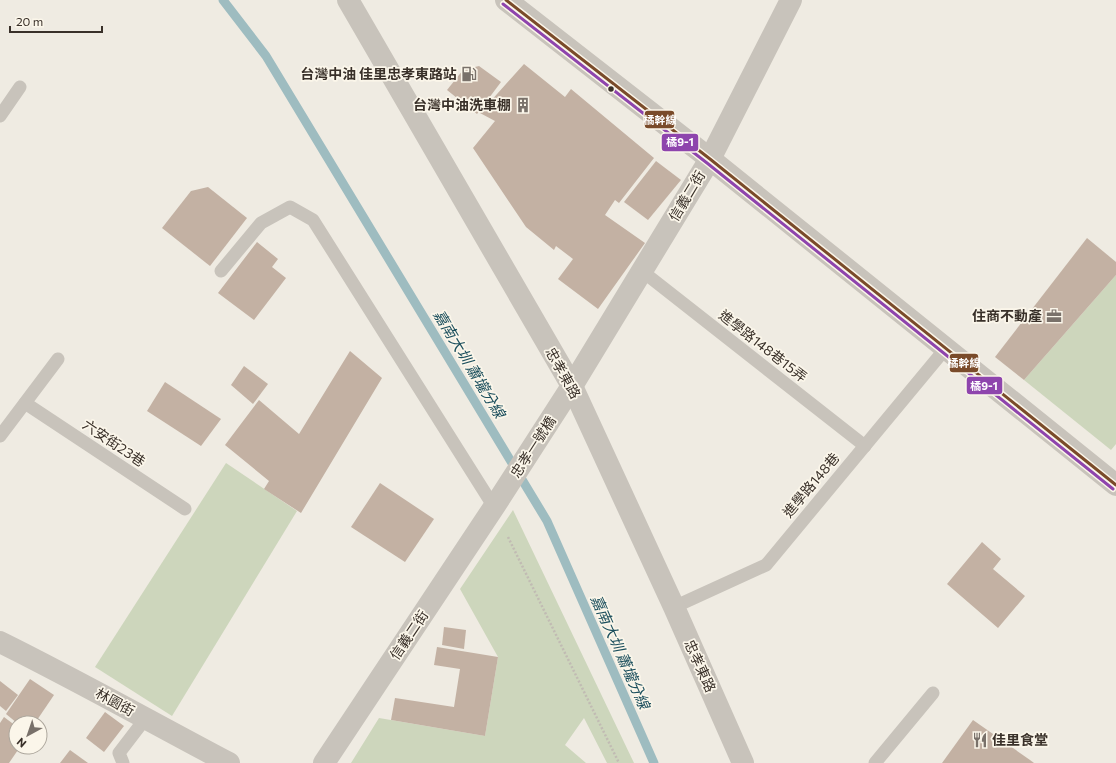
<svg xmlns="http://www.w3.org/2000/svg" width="1116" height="763" viewBox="0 0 1116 763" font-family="Commissioner,'Noto Sans TC',sans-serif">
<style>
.green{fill:#cdd6bc}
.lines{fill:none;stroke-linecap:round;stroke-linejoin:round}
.stream{stroke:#9ebcc0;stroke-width:9}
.building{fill:#c3b1a3}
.path{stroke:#c1bbb3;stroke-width:2.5;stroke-dasharray:2 2;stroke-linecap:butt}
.service{stroke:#c8c3bb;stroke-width:13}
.minor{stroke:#c8c3bb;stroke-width:22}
.bus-1-casing{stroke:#fbf6ea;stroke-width:6}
.bus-2-casing{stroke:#fbf6ea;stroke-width:6}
.bus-1{stroke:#7a4b2a;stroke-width:3}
.bus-2{stroke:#8e44ad;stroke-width:3}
.bus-dot{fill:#393029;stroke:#fbf6ea;stroke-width:1.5}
.labels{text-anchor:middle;stroke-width:3.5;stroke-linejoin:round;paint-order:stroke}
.poi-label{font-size:14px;font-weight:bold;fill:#393029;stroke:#fbf6ea;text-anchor:end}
.street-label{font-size:14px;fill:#393029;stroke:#fbf6ea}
.water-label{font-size:15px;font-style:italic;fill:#1c4f5d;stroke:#fbf6ea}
.line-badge{stroke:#fbf6ea;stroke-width:1.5}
.badge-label{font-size:11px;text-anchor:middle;font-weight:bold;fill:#fff}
</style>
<rect width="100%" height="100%" fill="#efebe2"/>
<g class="green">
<path d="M1116,275V444L1111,450L1024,380Z"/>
<path d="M226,463L297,511L172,716L95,667Z"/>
<path d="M513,510L634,763H607L584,718L565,745L586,763H351L379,718L485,736L498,657L460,589Z"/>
</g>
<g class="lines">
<path class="stream" d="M223,0L266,56L547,521L654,763"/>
</g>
<g class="building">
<path d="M524,64L565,97L571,89L654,158L619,203L615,200L605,215L645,243L598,309L558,279L573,259L556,246L554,250L526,227L473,148L495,121L480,113Z"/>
<path d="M479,66L501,82L477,114L447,90L463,70Z"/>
<path d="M656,161L681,180L648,220L624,202Z"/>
<path d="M208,187L247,218L210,266L162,228L191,191Z"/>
<path d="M1087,238L1116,262V275L1024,380L995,357Z"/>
<path d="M257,242L278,259L272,267L286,278L254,320L218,293Z"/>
<path d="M350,351L382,378L301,513L264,489L269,481L225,445L259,400L299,434Z"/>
<path d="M244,366L268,384L253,404L231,385Z"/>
<path d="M165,382L221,419L201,446L147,411Z"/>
<path d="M380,483L434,519L405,562L351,527Z"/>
<path d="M982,542L1001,559L993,569L1025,596L998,628L947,584Z"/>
<path d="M444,627L466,630L464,649L442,645Z"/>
<path d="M437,647L498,657L485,736L391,720L395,698L454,707L460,669L434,665Z"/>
<path d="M30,679L54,695L35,723H17L6,714Z"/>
<path d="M0,681L18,695L6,711L0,706Z"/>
<path d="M105,712L124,726L104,752L86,738Z"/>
<path d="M4,717L16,726V747H20L9,763H0V723Z"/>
<path d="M973,720L1030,760L1034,763H942Z"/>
<path d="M70,750L88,763H60Z"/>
</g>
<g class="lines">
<path class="path" d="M508,537L619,763"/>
<g class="service">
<path d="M0,116L20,87"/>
<path d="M221,271L261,223L290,207L313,220L494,507"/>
<path d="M642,271L865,446"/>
<path d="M25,403L185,509"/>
<path d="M0,436L58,359"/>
<path d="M674,607L766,565L946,348"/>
<path d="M123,763L119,753L145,719"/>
<path d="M875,763L933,693"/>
</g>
<g class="minor">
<path d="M348,0L572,386L674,607L743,763"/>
<path d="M506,0L710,159L1116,485"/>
<path d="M0,642C77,680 153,723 229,763"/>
<path d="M324,763L494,507L572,386L710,159L791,0"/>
</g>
<g class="bus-1-casing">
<path id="bus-1" d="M506,0L710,159L1116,485"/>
</g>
<g class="bus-2-casing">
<path id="bus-2" d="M503,4L707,163L1113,489"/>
</g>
<use href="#bus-1" class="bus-1"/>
<use href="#bus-2" class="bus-2"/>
</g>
<defs>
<g id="fuel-bare" transform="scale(1.2)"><path d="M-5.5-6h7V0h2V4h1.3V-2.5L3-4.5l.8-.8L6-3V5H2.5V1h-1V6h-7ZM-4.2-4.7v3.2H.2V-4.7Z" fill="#79716a" stroke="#fbf6ea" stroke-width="2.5" paint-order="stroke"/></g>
<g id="building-bare" transform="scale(1.2)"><path d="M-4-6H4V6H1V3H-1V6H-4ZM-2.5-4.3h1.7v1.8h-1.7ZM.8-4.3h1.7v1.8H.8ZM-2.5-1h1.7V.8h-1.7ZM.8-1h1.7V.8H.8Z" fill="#79716a" stroke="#fbf6ea" stroke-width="2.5" paint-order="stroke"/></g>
<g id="office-bare" transform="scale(1.2)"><path d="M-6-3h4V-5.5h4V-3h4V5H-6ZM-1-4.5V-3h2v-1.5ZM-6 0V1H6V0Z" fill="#79716a" stroke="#fbf6ea" stroke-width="2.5" paint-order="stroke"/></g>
<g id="restaurant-bare" transform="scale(1.2)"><path d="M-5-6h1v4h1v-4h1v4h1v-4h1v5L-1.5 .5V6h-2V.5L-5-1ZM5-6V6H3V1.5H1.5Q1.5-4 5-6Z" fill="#79716a" stroke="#fbf6ea" stroke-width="2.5" paint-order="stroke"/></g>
</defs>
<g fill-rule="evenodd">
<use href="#fuel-bare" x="469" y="74"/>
<use href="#building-bare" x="523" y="105"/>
<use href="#office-bare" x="1054" y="316"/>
<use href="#restaurant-bare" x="980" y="740"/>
</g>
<circle class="bus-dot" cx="611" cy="89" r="3.5"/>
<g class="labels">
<g class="poi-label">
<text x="457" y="79">台灣中油 佳里忠孝東路站</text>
<text x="511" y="110">台灣中油洗車棚</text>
<text x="1042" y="321">住商不動產</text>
<text x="992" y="745" text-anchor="start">佳里食堂</text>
</g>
<g class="street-label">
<text transform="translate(687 196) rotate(-59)" y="5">信義二街</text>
<text transform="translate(763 346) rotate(38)" y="5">進學路148巷15弄</text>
<text transform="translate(563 373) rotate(61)" y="5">忠孝東路</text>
<text transform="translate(114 443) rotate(34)" y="5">六安街23巷</text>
<text transform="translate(533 447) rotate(-57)" y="5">忠孝一號橋</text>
<text transform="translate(811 485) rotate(-50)" y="5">進學路148巷</text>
<text transform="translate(409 635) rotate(-56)" y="5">信義二街</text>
<text transform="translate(700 666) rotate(66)" y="5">忠孝東路</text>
<text transform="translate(115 702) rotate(29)" y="5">林園街</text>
</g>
<g class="water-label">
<text transform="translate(469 364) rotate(59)" y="5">嘉南大圳 蕭壠分線</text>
<text transform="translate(620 652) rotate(66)" y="5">嘉南大圳 蕭壠分線</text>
</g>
</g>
<g class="line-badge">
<rect x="644" y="110" width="31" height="19" rx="4" fill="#7a4b2a"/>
<rect x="661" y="133" width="38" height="19" rx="4" fill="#8e44ad"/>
<rect x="949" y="353" width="30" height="20" rx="4" fill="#7a4b2a"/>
<rect x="966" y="376" width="37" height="19" rx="4" fill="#8e44ad"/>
</g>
<g class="badge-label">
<text x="660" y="124">橘幹線</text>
<text x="680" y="146">橘9-1</text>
<text x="964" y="367">橘幹線</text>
<text x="984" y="390">橘9-1</text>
</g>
<g transform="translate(28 735) rotate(220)"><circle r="19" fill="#fbf6ea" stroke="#ada79d"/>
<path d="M0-3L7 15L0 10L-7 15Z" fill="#79716a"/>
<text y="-6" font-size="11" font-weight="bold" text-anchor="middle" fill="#393029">N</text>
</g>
<path d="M10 26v6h92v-6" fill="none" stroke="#393029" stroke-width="2"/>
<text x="16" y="26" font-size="12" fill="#393029" stroke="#fbf6ea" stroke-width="3" paint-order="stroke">20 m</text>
</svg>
